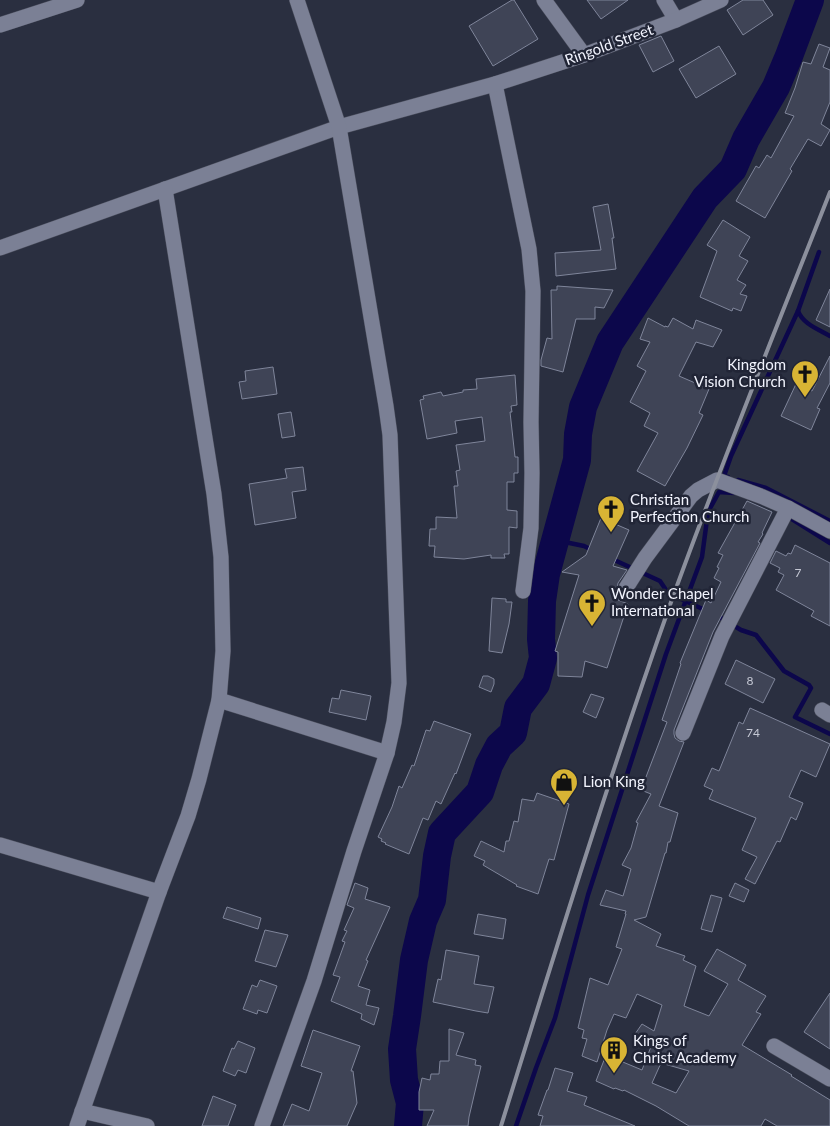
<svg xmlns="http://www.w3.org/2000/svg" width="830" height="1126" viewBox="0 0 830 1126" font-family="Lato,sans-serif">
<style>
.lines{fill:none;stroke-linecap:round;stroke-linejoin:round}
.stream{stroke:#0c074b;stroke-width:4.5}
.river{stroke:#0c074b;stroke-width:28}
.building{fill:#3f4456;stroke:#7f859a;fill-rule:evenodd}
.minor-casing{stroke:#494c5b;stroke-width:16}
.minor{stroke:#7b8095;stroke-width:15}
.rail{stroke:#8c909d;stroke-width:4}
.labels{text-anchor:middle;stroke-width:5;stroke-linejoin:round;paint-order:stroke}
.number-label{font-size:12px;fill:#c5c8d4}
.street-label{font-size:15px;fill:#f2f4fe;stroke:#212536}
.poi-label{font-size:15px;fill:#f2f4fe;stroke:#212536;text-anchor:start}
</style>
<rect width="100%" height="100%" fill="#2a2f40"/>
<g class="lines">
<g class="stream">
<path d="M798,311C803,324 818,329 830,336"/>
<path d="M728,477L724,476L731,456L798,311L819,252"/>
<path d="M738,480L766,488L830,521"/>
<path d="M787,516L830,543"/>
<path d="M555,540L584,546L594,551"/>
<path d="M610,558L660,581L668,593L707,611"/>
<path d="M716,615L741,630L756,635L784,671L809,685L811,688L795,717L830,734"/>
<path d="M516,1126L536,1068L555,1018L588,895L666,654L702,557L708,512L719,492L734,493"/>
</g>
<path class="river" d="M408,1126L410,1103L404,1080L402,1049L407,1016L414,960L423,921L432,900L437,856L442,833L480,792L489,765L499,746L513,733L518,708L536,684L543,658L541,639L542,601L546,574L577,460L578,434L583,407L610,342L705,198L733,169L746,139L776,87L789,56L810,0"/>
</g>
<g class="building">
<path d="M512,0H514L538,39L493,66L469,26Z"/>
<path d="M587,0H628L601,19Z"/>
<path d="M743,0H763L773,15L743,35L727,10Z"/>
<path d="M661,36L674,61L653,72L639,45Z"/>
<path d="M819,44L830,48L823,67L830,70V102L821,124L830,130L821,146L808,139L790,169L792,171L765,218L736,201L756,166L759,168L767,155L771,158L794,116L785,113L795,88L803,62L811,64Z"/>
<path d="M719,46L736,74L696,98L679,69Z"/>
<path d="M608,204L614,238H612L616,269L556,276L555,253L601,250L593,207Z"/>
<path d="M723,220L750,237L739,256L748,261L737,280L746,285L740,294L747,296L741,311L733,308L732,311L700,297L717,251L707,245Z"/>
<path d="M557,286L613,290L604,308L595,307V319H576L563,372L541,366V360L547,338L552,339L551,290H557Z"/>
<path d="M830,289V327L816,320Z"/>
<path d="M648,318L665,327V326L668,327L673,318L693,329L696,320L722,330L713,347L696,342L679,376L709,389L699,413L703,415L687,448L665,486L637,471L658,433L644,426L650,413L630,402L646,371L637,366L650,342L640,339Z"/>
<path d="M830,356V383L817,408L820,409L811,430L781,416L796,384L812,391Z"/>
<path d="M273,367L277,394L242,399L239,382L246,381L245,371Z"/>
<path d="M515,375L517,405L511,406L512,412H510L515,457H518V473H514V482H507V510L517,511V528L509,527V554H504L505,558H491V555L464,559L434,557L435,546H429L430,529H436V517L457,518L454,486H458L456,471L460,470L456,445L485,441L482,417L455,421L457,433L427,439L420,400L424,399L423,396L441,392L443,396L463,392V390L477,389L476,379Z"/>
<path d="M291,412L295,436L282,438L278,414Z"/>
<path d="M303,467L306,490L292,492L296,518L255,525L249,484L287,478L285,469Z"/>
<path d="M747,501L772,512L762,533L763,534L758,542L760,543L713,632L674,730V734L675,738L679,741L684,742L659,806L678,813L670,842H668L666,853H665L646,917L634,920L661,934L656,946L685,956L683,960L696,966L684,1006L709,1016L728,984L704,971L717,949L746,965L738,980L766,996L756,1012L761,1014L742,1045L792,1075L791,1076L830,1100V1126H777L765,1119L761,1126H689L656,1106L624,1090L623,1091L615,1088L614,1089L596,1081L606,1055L642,1070L652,1044L635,1034L642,1024L654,1031L662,1005L637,994L626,1018L614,1014L607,1030L597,1062L582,1056L587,1039L582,1038L584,1030L578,1028L590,978L608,985L622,949L616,947L626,914H625L626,911L600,905L606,890L623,896L631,869L622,865L631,848L638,823L636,822L651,794L641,790L667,722L662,720L681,664L680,663L706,600L711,603L721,582L714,578L719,568L717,567L723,555L718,553ZM661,1063L689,1071L676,1093L652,1083Z"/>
<path d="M601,518L629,530L613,566L627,570L618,583L617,588L620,595L618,600L628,604L607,668L585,661L582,677L558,676V652L555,651L579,575L562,572L586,555Z"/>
<path d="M795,545L830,563V626L811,616L814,611L776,590L784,575L778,572L780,568L770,563L776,551L786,556L788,553L791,554Z"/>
<path d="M492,598L506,599V602H512L509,624L502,653L489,651Z"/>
<path d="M736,660L775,679L763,703L725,684Z"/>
<path d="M483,676H488L494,679V684L491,692L479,687Z"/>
<path d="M341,690L371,696L366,720L329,712L332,698L339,699Z"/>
<path d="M591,694L604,698L596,718L583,712Z"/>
<path d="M750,708L830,744L816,777L801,770L789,797L803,803L796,820L791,817L780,842L777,841L755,884L745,879L757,857L742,850L756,818L709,799L713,790L704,786L712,768L719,771L739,722L743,724Z"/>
<path d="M434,721L471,734L456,774L455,773L441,804L436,801L428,820L423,818L409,854L385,844L386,843L381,841L382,839L378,837L392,807L399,786L402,788L412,765L414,766L426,730L430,731Z"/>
<path d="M537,793L569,804L554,860L549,859L538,894L516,886L517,885L483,865L485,861L474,856L481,841L504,852L506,841H509L514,821L518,822L522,799L534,801Z"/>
<path d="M355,883L368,888L365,899L390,907L366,960L368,961L358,986L370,990L366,1005L379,1008L374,1025L361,1019L362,1014L331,1001L340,977L333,975L345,942L342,941L347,931L344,930L354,908L347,905Z"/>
<path d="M735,883L749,890L744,902L729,896Z"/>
<path d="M711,895L722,898L712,932L701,929Z"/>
<path d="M227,907L261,918L258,929L223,918Z"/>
<path d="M478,914L506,919L503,939L474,934Z"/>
<path d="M265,930L288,935L276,967L255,961Z"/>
<path d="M446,950L479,956L474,984L494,987L488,1013L476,1011L433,1002L438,979L441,980Z"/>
<path d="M260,980L277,986L267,1013L258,1010L257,1014L243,1009L252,985L257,987Z"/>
<path d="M830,993V1049L804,1032Z"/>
<path d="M449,1029L464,1033L456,1055L476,1060L475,1065L481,1066L469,1117L468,1126H427L434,1110H419V1092L422,1078L430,1080L431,1074H439L440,1061H449Z"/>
<path d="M313,1030L360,1046L351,1071H353L357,1103L347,1126H283L292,1104L309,1111L322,1073L301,1066Z"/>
<path d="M238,1041L255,1048L246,1073L238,1070L235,1076L223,1071L232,1048L234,1049Z"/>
<path d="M555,1068L573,1073L567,1091L587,1097L584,1105L635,1126H540L543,1116L538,1115L547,1090H548Z"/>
<path d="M213,1096L236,1105L228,1126H202Z"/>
</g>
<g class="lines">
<g class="minor-casing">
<g id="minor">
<path d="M544,0L584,55"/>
<path d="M664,0L676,20"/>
<path d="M0,25L77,0"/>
<path d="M495,84L529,249L533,291L531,422L532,473L531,528L523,591"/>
<path d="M0,248L339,127L495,84L584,55L676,20L721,0"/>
<path d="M626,588L645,558L691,496L698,490L717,480L763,497L788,508L830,531"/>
<path d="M219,700L387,753"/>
<path d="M822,710L830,715"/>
<path d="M683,733L722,636L788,508"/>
<path d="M0,845L159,892"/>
<path d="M774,1046L830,1079"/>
<path d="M82,1111L147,1126"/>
<path d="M77,1126L159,892L188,816L199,779L219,700L223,651L221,557L214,494L165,189"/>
<path d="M262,1126L314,981L354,851L387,753L394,722L399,683L390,435L386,406L339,127L297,0"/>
</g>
</g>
<use href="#minor" class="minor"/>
<path class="rail" d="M501,1126C555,952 609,777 670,605C720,466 776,329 830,192"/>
</g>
<defs>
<g id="church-pin" transform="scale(1.4375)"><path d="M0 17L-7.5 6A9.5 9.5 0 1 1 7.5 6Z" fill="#d8b434" stroke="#212536"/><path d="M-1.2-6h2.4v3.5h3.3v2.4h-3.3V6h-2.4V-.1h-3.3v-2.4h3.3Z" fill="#111"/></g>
<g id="shop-pin" transform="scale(1.4375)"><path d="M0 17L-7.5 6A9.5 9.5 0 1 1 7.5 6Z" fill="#d8b434" stroke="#212536"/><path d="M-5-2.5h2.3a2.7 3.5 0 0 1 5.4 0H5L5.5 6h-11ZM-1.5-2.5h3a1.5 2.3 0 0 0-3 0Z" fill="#111"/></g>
<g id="building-pin" transform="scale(1.4375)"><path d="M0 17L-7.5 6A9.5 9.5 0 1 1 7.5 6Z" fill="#d8b434" stroke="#212536"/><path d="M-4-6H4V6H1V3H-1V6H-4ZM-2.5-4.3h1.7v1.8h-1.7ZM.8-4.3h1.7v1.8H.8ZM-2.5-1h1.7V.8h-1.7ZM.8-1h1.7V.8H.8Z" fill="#111"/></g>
</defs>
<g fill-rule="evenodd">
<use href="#church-pin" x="805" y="374"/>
<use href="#church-pin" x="611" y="509"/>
<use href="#church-pin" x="592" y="603"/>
<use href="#shop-pin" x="564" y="782"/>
<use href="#building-pin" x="614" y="1050"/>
</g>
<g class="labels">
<g class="number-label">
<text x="798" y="577">7</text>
<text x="750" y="685">8</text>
<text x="753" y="737">74</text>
</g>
<g class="street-label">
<text transform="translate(609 45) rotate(-20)" y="5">Ringold Street</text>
</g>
<g class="poi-label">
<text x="786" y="370" text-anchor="end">Kingdom<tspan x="786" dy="17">Vision Church</tspan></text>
<text x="630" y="505">Christian<tspan x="630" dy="17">Perfection Church</tspan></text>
<text x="611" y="599">Wonder Chapel<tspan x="611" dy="17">International</tspan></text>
<text x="583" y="787">Lion King</text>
<text x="633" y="1046">Kings of<tspan x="633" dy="17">Christ Academy</tspan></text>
</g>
</g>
</svg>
